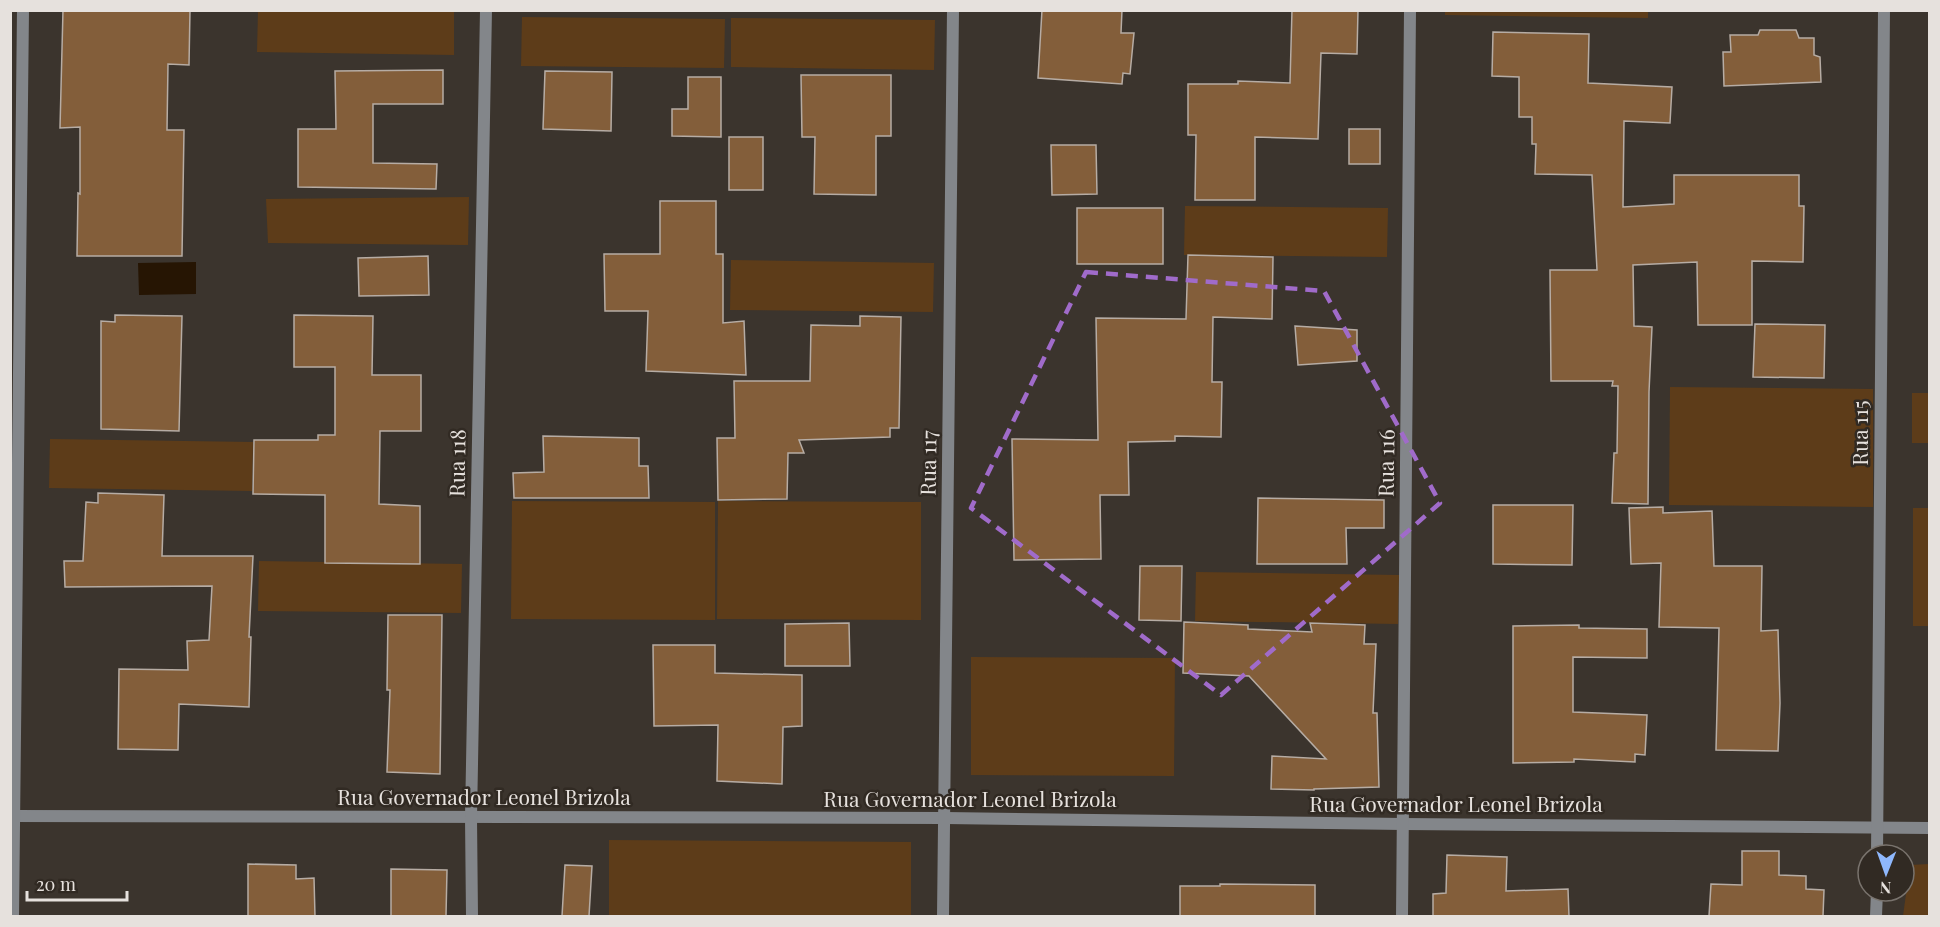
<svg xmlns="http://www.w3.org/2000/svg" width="1940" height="927" viewBox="0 0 1940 927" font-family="'Playfair Display',serif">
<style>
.green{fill:#5d3c19}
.water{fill:#261503}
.building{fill:#835e3a;stroke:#b6aca4;stroke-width:1.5}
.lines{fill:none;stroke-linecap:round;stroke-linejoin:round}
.minor{stroke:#83868a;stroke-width:12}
.marked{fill:none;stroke:#a06bca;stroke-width:4.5;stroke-dasharray:12 8;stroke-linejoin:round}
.labels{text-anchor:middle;stroke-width:5;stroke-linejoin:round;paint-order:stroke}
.street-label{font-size:21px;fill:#e6e1dd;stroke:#312a23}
</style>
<rect width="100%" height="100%" fill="#3b342d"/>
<g class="green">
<path d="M258,11H454V55L257,52Z"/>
<path d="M1445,11L1648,10V18L1445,15Z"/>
<path d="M522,17L725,19L724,68L521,66Z"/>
<path d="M731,18L935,20L934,70L731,67Z"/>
<path d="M469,197L468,245L268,243L266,199Z"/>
<path d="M1185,206L1388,208L1387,257L1184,255Z"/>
<path d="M731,260L934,263L933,312L730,310Z"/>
<path d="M1670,387L1873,389V507L1669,505Z"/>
<rect x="1912" y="393" width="17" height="50"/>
<path d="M50,439L253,442L252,491L49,488Z"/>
<path d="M512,501L715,502V620L511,619Z"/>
<path d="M718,501L921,502V620L717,619Z"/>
<rect x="1913" y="508" width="16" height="118"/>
<path d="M259,561L462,564L461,613L258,611Z"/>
<path d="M1196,572L1399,575L1398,624L1195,621Z"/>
<path d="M971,657L1175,658L1174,776L971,775Z"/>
<path d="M609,840L911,842V916H609Z"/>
<path d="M1929,864V916H1903L1910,865Z"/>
</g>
<path class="water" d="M196,262V294L139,295L138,263Z"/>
<g class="building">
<path d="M63,10H190L189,65L168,64L167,130H184L182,256H77L78,193L80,194V127L60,128Z"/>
<path d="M1042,10H1122L1121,33H1134L1130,74L1123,73L1122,84L1038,78Z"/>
<path d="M1292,10H1358L1357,54L1321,53L1318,139L1255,137V200H1195L1196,135H1188V84H1238V81L1290,83Z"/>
<path d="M1760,30H1796L1799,38H1814V55L1820,57L1821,82L1724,86L1723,52H1731L1730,35H1758Z"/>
<path d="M1493,32L1589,34L1588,83L1672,87L1670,123L1624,121L1623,207L1674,204V175H1799V206H1804L1803,262L1752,261V325H1698L1697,262L1633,265L1634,326L1652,327L1649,392L1648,504L1612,503L1614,453H1617L1618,386H1612L1613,381H1551L1550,270H1597L1592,175L1535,174L1536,144H1532V117H1519V77L1492,76Z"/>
<path d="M443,70V104H373V163L437,164L436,189L298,187V129H336L335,71Z"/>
<path d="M545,71L612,72L611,131L543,129Z"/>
<path d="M801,75H891V136H876V195L814,194L815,137H802Z"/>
<path d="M688,77H721V137L672,136V109H688Z"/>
<rect x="1349" y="129" width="31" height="35"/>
<rect x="729" y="137" width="34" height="53"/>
<path d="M1051,145H1096L1097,194L1052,195Z"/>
<path d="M660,201H716V254H723V323L744,321L746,375L646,371L648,311H605L604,254H660Z"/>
<rect x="1077" y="208" width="86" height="56"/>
<path d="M1188,255L1273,257L1272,319L1213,317L1212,382H1222L1221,437L1175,436V441L1128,442L1129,495H1100L1101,559L1014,560L1012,439L1098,440L1096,318L1186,319Z"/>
<path d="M428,256L429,295L359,296L358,258Z"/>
<path d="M115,315L182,316L179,431L101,429V321L115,322Z"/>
<path d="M294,315L373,316L372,375H421V431H380L379,504L420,506V564L325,563V495L253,494L254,440H318V435H335V367H294Z"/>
<path d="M860,316L901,317L899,428H890V437L799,440L804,453H788L787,499L718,500L717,438H735L734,381H810L811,325L860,326Z"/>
<path d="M1755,324L1825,325L1824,378L1753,377Z"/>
<path d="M1295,326L1357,330V361L1298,365Z"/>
<path d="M543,436L639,438V466H648L649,498H514L513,473L544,472Z"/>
<path d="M98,493L164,495L162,556H253L249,637H251L249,707L179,704L178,750L118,749L119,669L188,670L187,641L209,640L212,586L65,587L64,561H83L86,502L98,503Z"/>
<path d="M1258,498L1384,500V528H1346L1347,564H1257Z"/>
<path d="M1493,505H1573L1572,565L1493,564Z"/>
<path d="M1663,507V513L1712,511L1714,566H1762L1761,631L1778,630L1780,703L1778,751L1716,750L1719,628L1659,627L1661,563L1631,564L1629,508Z"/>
<path d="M1140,566H1182L1181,621L1139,620Z"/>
<path d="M388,615H442L440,774L387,772L390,690H387Z"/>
<path d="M1184,622L1248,625V629L1312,632L1310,623L1365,625L1364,644H1376L1373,713H1377L1379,787L1314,789V790L1271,789L1272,756L1326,759L1249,676L1183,673Z"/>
<path d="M849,623L850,666H785V624Z"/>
<path d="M1579,625V628L1647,629V658L1573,657V712L1647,715L1645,755L1635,754V762L1574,759V762L1513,763V626Z"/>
<path d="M653,645H715V673L802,675V726L783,727L782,784L717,781L718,725L654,726Z"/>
<path d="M1742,851H1779V875L1806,876V889L1824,890L1823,916H1709L1711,884L1742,885Z"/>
<path d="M1447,855L1507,857L1506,891L1568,889L1569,916H1433V894L1446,893Z"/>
<path d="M248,864L296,865V879L314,878L315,916H248Z"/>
<path d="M565,865L592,866L589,916H562Z"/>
<path d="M391,869L447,870L446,916H391Z"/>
<path d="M1220,884L1315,885V916H1180V886H1220Z"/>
</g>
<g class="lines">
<g class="minor">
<path d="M10,816L945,818L1403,824L1930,828"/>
<path d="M1877,855L1884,10"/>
<path d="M13,916L23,10"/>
<path d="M472,916L471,818L486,10"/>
<path d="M943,916L953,10"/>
<path d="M1402,916L1410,10"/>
<path d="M1876,916L1877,891"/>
</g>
</g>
<path class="marked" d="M1086,272L1324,291L1440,503L1221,695L971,508Z"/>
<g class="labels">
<g class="street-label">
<text transform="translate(1861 433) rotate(-90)" y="7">Rua 115</text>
<text transform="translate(458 463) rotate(-89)" y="7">Rua 118</text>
<text transform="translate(929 463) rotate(-89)" y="7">Rua 117</text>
<text transform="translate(1387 463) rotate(-89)" y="7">Rua 116</text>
<text x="484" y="805">Rua Governador Leonel Brizola</text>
<text x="970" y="807">Rua Governador Leonel Brizola</text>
<text x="1456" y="812">Rua Governador Leonel Brizola</text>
</g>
</g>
<rect width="1940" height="927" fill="none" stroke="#e6e1dd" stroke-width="24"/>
<g transform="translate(1886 873) rotate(181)"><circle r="28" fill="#312a23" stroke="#79736d" stroke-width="1.5"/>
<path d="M0-4.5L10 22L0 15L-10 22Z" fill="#8fb8fd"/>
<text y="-9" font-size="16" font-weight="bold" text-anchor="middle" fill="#e6e1dd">N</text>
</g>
<path d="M27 891v9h100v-9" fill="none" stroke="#e6e1dd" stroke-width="3"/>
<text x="36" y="891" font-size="18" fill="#e6e1dd" stroke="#312a23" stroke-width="4.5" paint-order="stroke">20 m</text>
</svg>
